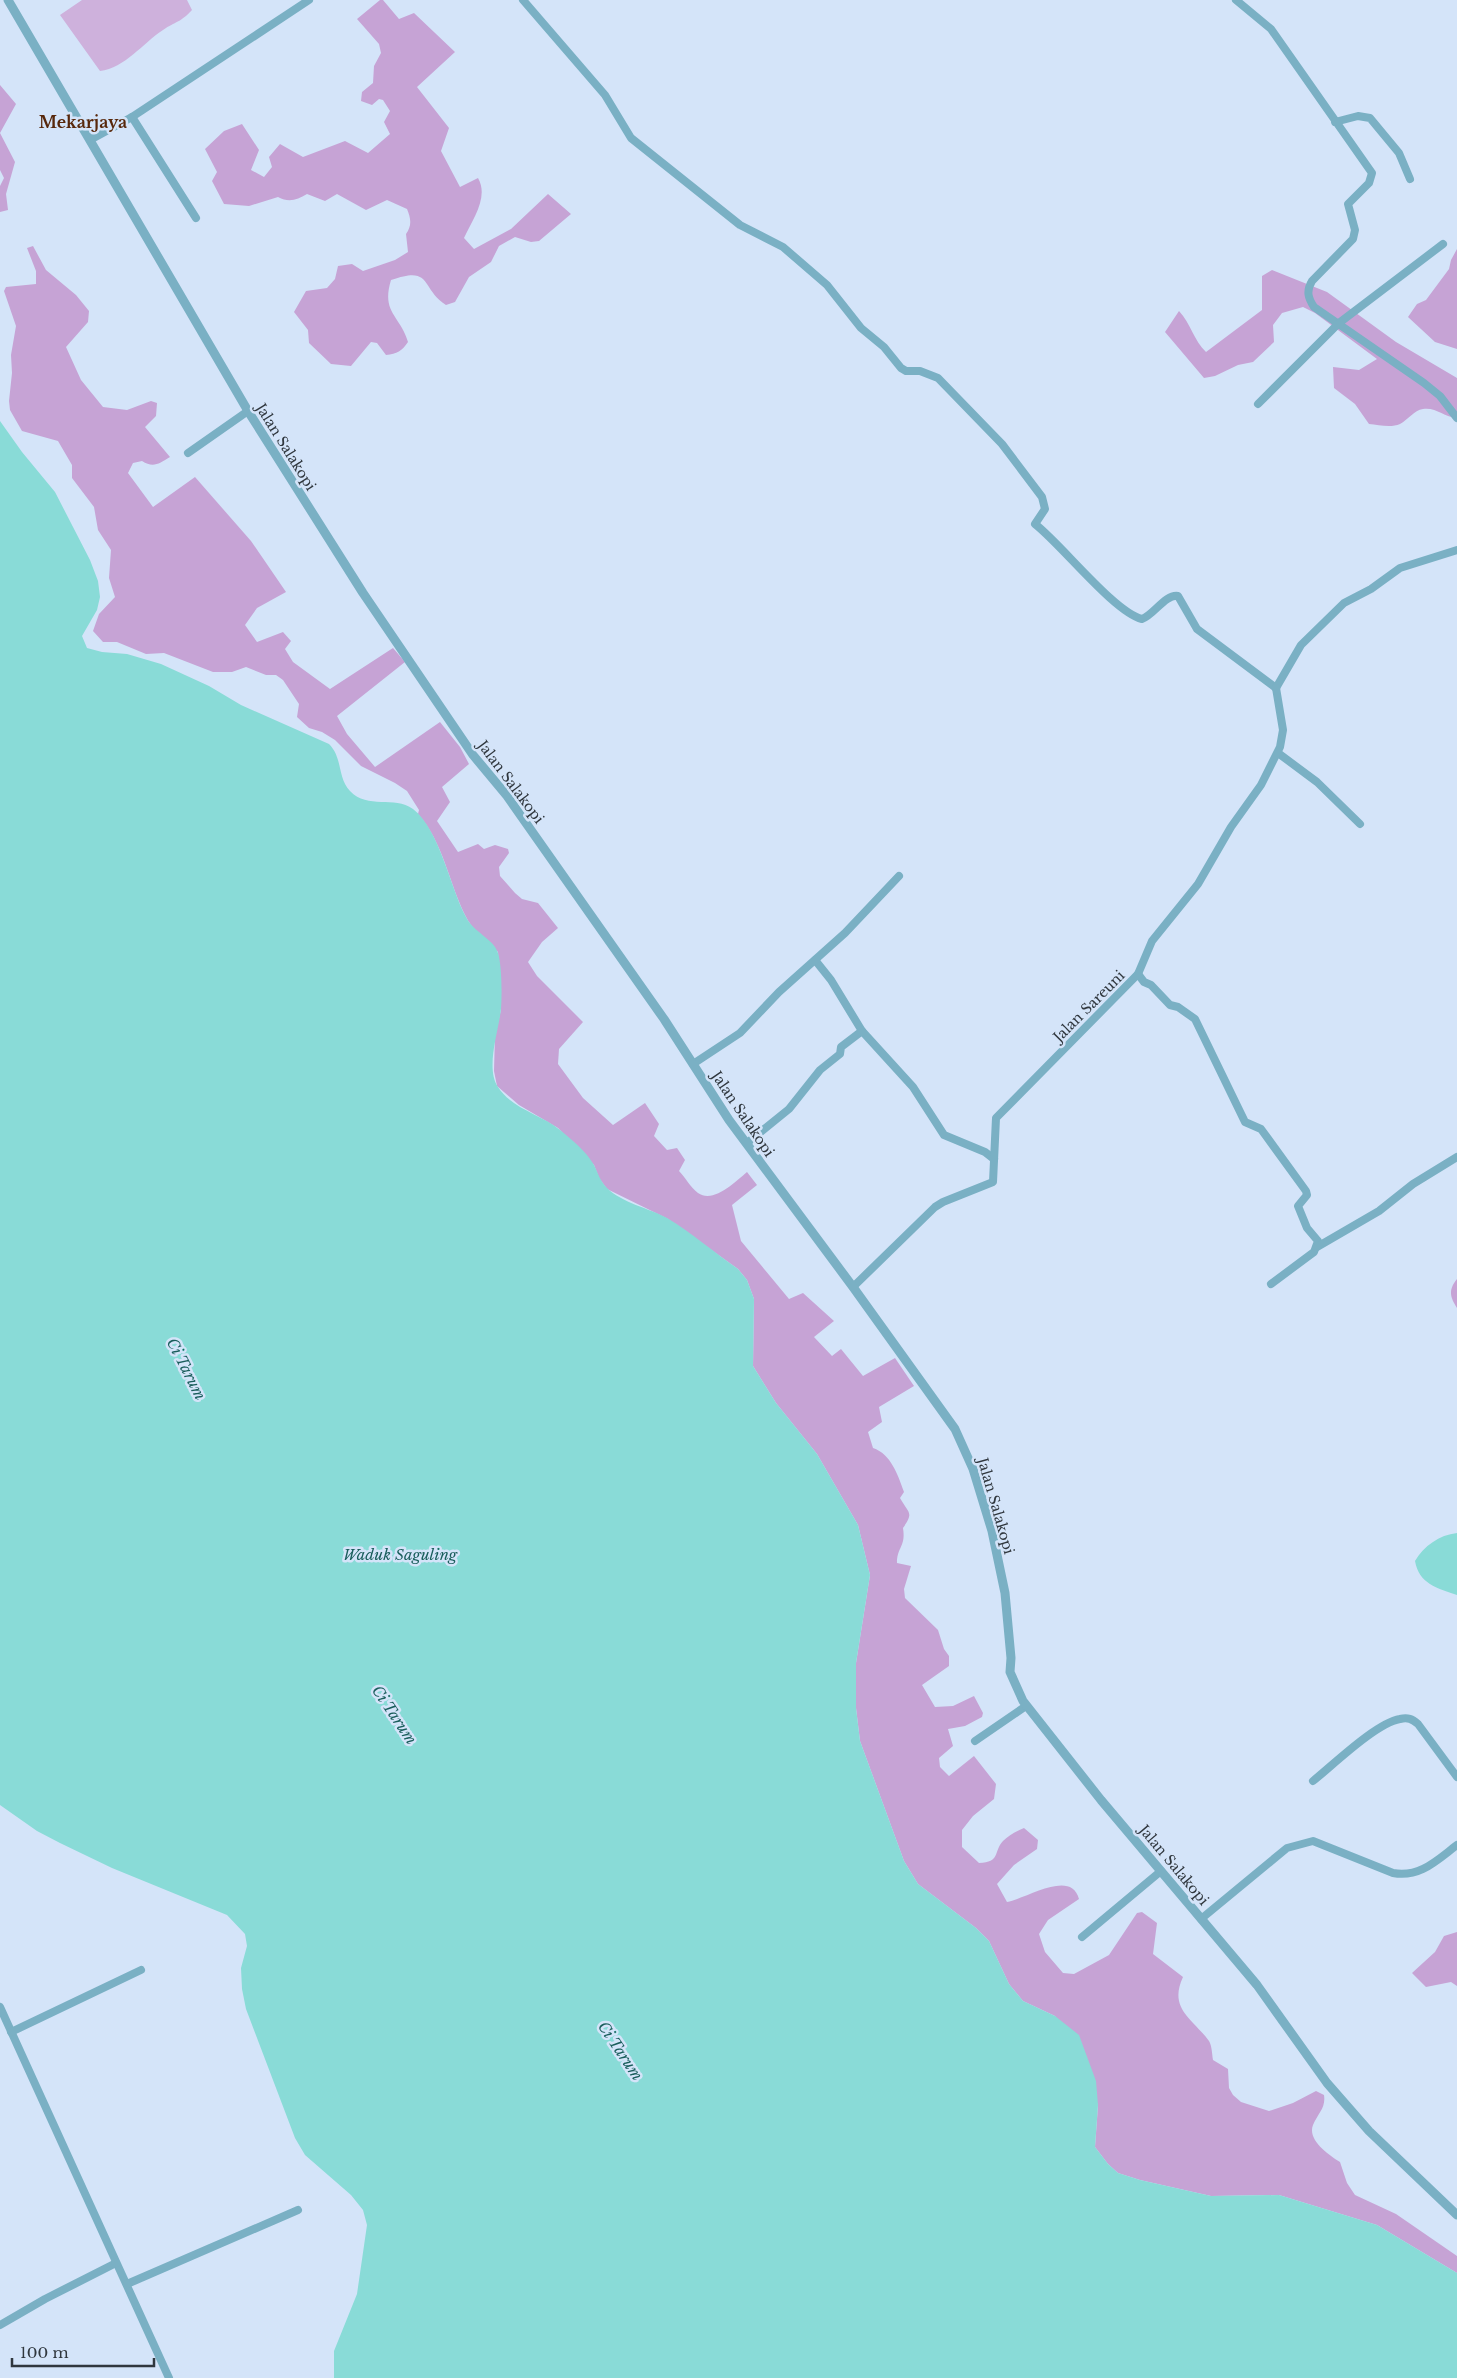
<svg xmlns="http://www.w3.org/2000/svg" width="1457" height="2378" viewBox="0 0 1457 2378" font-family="'Libre Baskerville',serif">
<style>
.green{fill:#ceb1dc}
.forest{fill:#c6a3d5}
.water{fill:#89dbd7}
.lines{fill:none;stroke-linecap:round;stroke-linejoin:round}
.minor{stroke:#7ab0c4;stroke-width:8}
.tertiary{stroke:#7ab0c4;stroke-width:9}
.labels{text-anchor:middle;stroke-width:5;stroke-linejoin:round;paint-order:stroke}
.street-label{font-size:14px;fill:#30373e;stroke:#d4e4f9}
.water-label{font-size:15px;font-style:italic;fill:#1a5e5c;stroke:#d4e4f9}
.quarter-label{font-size:16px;font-weight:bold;fill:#57270b;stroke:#d4e4f9}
</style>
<rect width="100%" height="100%" fill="#d4e4f9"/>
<path class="green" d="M82,0H187L192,10C180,23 176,21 163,30C143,43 125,68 100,71L60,15Z"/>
<g class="forest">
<path d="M380,0H383L399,19L414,13L455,52L417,87L449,128L441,151L460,187L478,178C489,197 473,219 464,238L474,249L511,229L548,194L571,214L539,241L531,242L515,237L499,246L491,262L469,277L455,302L446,305C420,288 433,265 391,280C381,313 400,315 408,342C402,351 397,354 386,355L377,343L371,342L351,366L331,364L309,343L308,330L294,312L306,291L327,288L335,279L338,266L352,264L363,271L395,260L408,252L406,234C412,225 411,219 407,209L387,200L366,210L337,194L325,201L307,194C297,200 289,203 278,197L249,206L224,204L212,181L217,172L205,149L224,131L242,124L259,150L251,170L264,177L272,167L269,157L280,144L303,157L345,141L368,153L390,134L384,122L390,111L383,100L379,99L372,105L361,101L362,92L373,83L374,66L381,53L379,44L357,19Z"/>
<path d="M0,85L16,104L0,133L15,162L6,194L8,210L0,212V186L4,178L0,170Z"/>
<path d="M33,246L46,270L76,295L89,311L88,322L66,347L81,380L103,407L127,410L151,401L157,403L156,416L145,427L170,457C159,464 153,468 142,461L133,463L128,473L153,507L195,477L251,541L286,592L257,608L245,625L257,642L283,632L291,641L285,649L293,662L330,689L393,648L405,662L337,716L347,734L375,767L440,722L460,747L469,764L442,787L450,802L437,821L458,852L478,844L484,849L495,845L508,849L509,853L499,867L500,876L515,893L522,899L538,903L558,928L542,942L528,962L537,976L583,1022L559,1049L558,1064L583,1098L613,1125L645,1103L659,1124L654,1136L667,1150L677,1148L685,1160L679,1171C685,1177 691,1188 698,1193C714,1204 736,1181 747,1172L757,1185L732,1205L741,1241L789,1299L803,1293L834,1321L814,1337L832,1356L841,1349L863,1376L895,1358L914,1386L879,1407L882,1422L868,1432L873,1448C891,1454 898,1475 904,1492L900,1498C909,1514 914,1512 903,1528C906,1547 897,1547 897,1563L911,1566L904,1589L905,1598L938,1630L944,1649L949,1656V1666L922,1685L935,1707L953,1706L974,1696L983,1713L982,1717L965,1726L948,1729L953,1746L939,1758L940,1767L949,1776L974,1756L996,1784L994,1799L973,1816L962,1830V1847L979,1863C1001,1862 993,1852 1003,1841C1009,1835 1017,1831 1024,1828L1038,1840L1037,1849L1014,1865L997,1884L1007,1902C1028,1898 1071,1869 1079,1899L1048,1920L1039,1934L1045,1952L1063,1973L1074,1974L1109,1955L1137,1913L1142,1912L1157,1923L1153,1954L1183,1977C1168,2009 1193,2019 1209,2041C1212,2046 1212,2054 1213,2060L1228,2069L1229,2088L1233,2095L1241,2102L1269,2111L1293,2103L1316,2091L1324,2095C1326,2108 1318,2113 1313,2125C1307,2140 1329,2155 1340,2162L1347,2183L1355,2195L1396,2214L1457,2256V2273L1377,2225L1279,2195L1211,2196L1140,2180L1118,2173L1108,2164L1095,2147L1098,2105L1055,2016L1023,2001L1009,1984L989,1941L976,1928L918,1884L904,1861L860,1741L856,1708V1663L870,1575L858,1525L817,1454L776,1403L753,1366L754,1299L747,1280L738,1269L668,1219L607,1189L599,1178L594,1165L558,1128L519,1105L497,1086L494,1071L495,1035L501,1010L498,952C486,941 472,930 465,915C449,883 443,842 418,814L419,810L407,791L395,783L361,766L335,740L322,732L309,728L297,717L299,704L283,680L276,675H266L246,667L232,672H213L164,653L146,654L117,642H103L93,631L99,614L115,597L109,578L111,550L98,530L94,507L72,478V465L58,441L22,431L10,410L9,401L12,373L11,355L16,326L4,291L6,287L36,284V271L27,248Z"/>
<path d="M1457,249V349L1435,342L1408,317L1417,304L1426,300L1449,269L1451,260Z"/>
<path d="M1272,270L1327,292L1396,342L1457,378V418C1444,417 1436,407 1423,409C1414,410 1408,420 1400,424C1391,428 1379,425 1369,424L1355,404L1334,388L1333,367L1359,370L1377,359L1315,313L1303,307L1282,313L1273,325L1274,342L1253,362L1238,365L1215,376L1204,378L1165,332L1179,311C1191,324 1194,341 1206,352L1262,310V276Z"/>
<path d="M1457,1279V1308C1450,1297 1448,1290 1457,1279Z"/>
<path d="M1457,1932V1986L1451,1982L1426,1987L1412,1973L1435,1952L1444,1936Z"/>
</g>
<g class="water">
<path d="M0,421L22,452L55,492L90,560L98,581L100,597L97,610L82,636L87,648L102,652L127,654L161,664L209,686L241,705L329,744C343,758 337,777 350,791C368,810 394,795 413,809C440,830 450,888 466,917C473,932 494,939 498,953C502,966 502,995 501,1009C499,1030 485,1068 498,1087C512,1109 541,1114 560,1130C572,1140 586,1151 594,1165C598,1173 600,1181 607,1188C622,1203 649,1208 667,1218C692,1233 715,1253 738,1269L747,1280L754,1299L753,1366L776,1403L817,1454L858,1525L870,1575L856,1663V1708L860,1741L904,1861L918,1884L976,1928L989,1941L1009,1984L1023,2001L1055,2016L1079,2035L1096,2081L1098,2105L1095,2147L1108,2164L1118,2173L1140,2180L1211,2196L1279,2195L1377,2225L1457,2273V2378H334V2351L357,2294L367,2225L363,2210L351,2195L305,2155L295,2138L246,2009L242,1989L241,1968L247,1946L245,1934L227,1915L112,1868L60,1843L37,1831L0,1805Z"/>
<path d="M1457,1533V1595C1437,1588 1419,1584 1415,1561C1424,1546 1439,1535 1457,1533Z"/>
</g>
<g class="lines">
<g class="minor">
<path d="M523,0L605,95L631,138L740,225L783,247L827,285L861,328L884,347L901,368L906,371H920L938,378L1002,444L1042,497L1045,509L1035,524C1062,545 1114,612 1142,619C1154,615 1165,594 1178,596L1197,629L1276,688"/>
<path d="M1236,0L1271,29L1372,173L1369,183L1348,204L1355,230L1353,239L1312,281C1306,291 1308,298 1314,307L1424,383L1440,396L1457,418"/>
<path d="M132,117L196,218"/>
<path d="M1335,122L1358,116L1370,118L1399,153L1410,179"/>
<path d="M90,140L132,117L309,0"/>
<path d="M1258,404L1339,323L1443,244"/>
<path d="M188,453L248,411"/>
<path d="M1276,688L1301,645L1344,603L1371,589L1400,568L1457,550"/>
<path d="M1278,753L1317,782L1360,824"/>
<path d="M815,960L831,980L862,1031L913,1087L944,1135L985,1152L994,1159"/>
<path d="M1138,974L1144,982L1151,985L1170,1005L1178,1007L1195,1019L1245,1122L1261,1129L1306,1191L1307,1195L1298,1206L1307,1228L1318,1241L1314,1252L1271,1284"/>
<path d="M693,1064L740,1033L779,992L845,933L899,876"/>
<path d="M747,1143L789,1109L820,1070L840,1054L841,1047L862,1031"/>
<path d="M1317,1247L1379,1211L1413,1184L1457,1157"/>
<path d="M853,1287L935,1207L943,1202L993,1182L996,1118L1138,974L1152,941L1198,884L1231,827L1261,785L1280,747L1283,730L1276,688"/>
<path d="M975,1741L1026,1706"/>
<path d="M1313,1781C1333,1765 1376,1723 1400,1719C1408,1717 1412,1719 1418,1724L1457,1777"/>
<path d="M1201,1919L1287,1848L1313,1841L1393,1873C1420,1878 1437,1860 1457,1845"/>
<path d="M1082,1937L1161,1871"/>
<path d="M0,2007L169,2378"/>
<path d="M11,2032L141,1970"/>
<path d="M127,2284L298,2210"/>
<path d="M0,2325L45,2299L116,2263"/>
</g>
<path class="tertiary" d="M8,0L248,411L363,593L473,755L507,796L664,1019L729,1120L853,1287L955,1429L973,1469L992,1531L1005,1593L1011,1658L1010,1672L1023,1701L1101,1800L1257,1985L1327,2083L1369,2131L1457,2215"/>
</g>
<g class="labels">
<g class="street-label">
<text transform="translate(286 447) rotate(58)" y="5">Jalan Salakopi</text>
<text transform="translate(511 782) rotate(53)" y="5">Jalan Salakopi</text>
<text transform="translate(1089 1006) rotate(-45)" y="5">Jalan Sareuni</text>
<text transform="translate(743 1114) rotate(56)" y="5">Jalan Salakopi</text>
<text transform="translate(996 1506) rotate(74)" y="5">Jalan Salakopi</text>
<text transform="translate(1174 1865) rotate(50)" y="5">Jalan Salakopi</text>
</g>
<g class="water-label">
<text transform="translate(186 1369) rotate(63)" y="5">Ci Tarum</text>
<text x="400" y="1560">Waduk Saguling</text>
<text transform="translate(394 1715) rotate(56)" y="5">Ci Tarum</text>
<text transform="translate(620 2051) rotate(56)" y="5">Ci Tarum</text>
</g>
<g class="quarter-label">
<text x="83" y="128">Mekarjaya</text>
</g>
</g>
<path d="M12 2358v8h142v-8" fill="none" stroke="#30373e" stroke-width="2.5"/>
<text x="20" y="2358" font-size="15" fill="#30373e" stroke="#d4e4f9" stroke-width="4" paint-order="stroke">100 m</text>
</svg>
